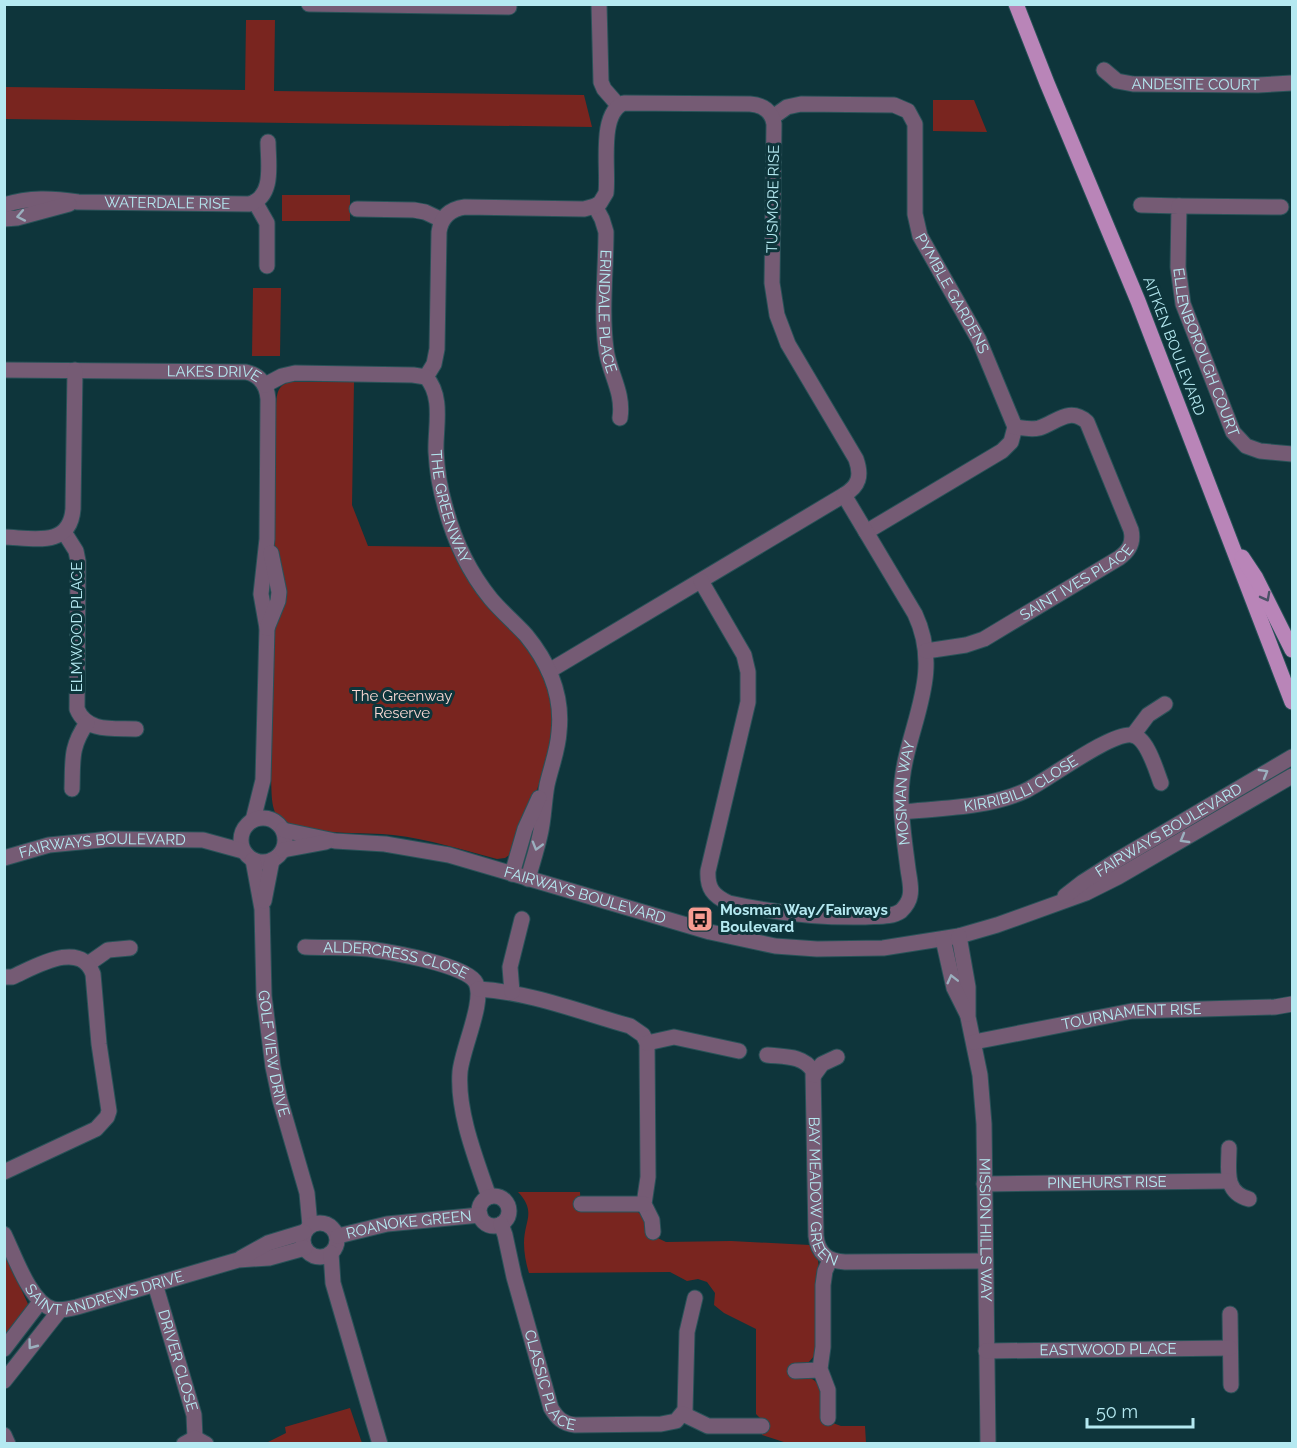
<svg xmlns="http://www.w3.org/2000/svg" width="1297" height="1448" viewBox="0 0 1297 1448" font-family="Raleway,sans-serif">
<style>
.green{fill:#79251f}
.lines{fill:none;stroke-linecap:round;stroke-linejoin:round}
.minor-casing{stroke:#295258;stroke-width:17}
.major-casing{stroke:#295258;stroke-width:17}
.minor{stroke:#755b74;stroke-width:15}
.major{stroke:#b985b8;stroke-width:15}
.oneway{stroke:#9bb0bf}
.oneway2{stroke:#4a5167}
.labels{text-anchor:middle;stroke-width:6;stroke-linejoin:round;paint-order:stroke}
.street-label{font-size:15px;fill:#b5e9f1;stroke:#0e353b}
.park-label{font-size:15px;fill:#fad9d5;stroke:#0e353b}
.poi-label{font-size:15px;font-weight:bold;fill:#b5e9f1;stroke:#0e353b;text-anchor:start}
</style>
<rect width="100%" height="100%" fill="#0e353b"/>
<g class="green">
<path d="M246,20H275L274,91L584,95L592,127L5,119V87L245,90Z"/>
<path d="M933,100H974L987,132L933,131Z"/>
<rect x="282" y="195" width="68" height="26"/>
<path d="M253,288H281L280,356H252Z"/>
<path d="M289,382H354L352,505L368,546L452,547C469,570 486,594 503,617C529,652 555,680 552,727C549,767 527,816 512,853L505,858L497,859C463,850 429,839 393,835C368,832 301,835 283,822C270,814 272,793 271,779L276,406C277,394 277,386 289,382Z"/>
<path d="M518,1192H580L581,1210L637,1211L644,1218L647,1233L666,1242L731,1241L810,1245L818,1260L819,1269L816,1354L807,1364V1377C826,1382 822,1404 822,1419L841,1426H865L866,1443H787L762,1435V1420L756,1414V1329L724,1313L714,1305L715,1293L707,1282L698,1279L687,1281L670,1272L529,1273C526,1264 524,1253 524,1243C524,1221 537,1212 518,1192Z"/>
<path d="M4,1252L28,1304L27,1309L4,1341Z"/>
<path d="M350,1408L362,1443H266L286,1433L285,1427Z"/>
</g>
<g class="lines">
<g class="minor-casing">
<g id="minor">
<path d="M309,4L509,7"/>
<path d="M599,4L601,82L604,89L618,105"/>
<path id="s1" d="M1104,70L1117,81L1133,84L1258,85L1292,83"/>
<path id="s2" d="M773,117L787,107L801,104L894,105L908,111L915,124V214L920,236L979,340L1015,427L1011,442L1002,451L866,532"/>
<path d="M255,202L267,223V266"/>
<path id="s3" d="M4,205C30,197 52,198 78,202L249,204C275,197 268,163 268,142"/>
<path id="s4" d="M1141,205L1179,206L1178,267L1183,304L1233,432L1246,446L1260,451L1292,454"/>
<path id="s5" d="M595,206L602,219L606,232C606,270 601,311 606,349C609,373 624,392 620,418"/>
<path d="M1179,206L1281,207"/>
<path d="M357,209L414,210L425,212L442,220"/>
<path d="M4,219L17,218L69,204"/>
<path id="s6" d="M4,370L246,372C260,375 267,385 268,399L267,539L261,594L267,628L263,780L253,820"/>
<path d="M426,377L434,364L437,349L439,232C441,217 450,209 465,207L584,209L595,206L600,203L606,193C609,170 598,113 624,103L750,104C763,105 772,111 774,124L772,283L777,315L788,344L856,459C862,476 859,486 844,495L549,671"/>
<path id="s7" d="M265,385L282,376L295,373L413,375L426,377C444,397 435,428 436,452C437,470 440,489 445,506C454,540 469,572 491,599C502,612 515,623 526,635C549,663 563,696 559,732C558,750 551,767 547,785C544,801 544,819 540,835C537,849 532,864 528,879"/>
<path d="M64,532L76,551L78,561L77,709C87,733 114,728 136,729"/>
<path d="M4,537C33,538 70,548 73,509L75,370"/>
<path id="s8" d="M701,581L744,655L748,672V702L708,871C707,888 713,896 729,903C775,913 818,918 865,917C877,916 891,918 901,911C905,907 909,902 910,896C912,888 909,877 908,869C905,845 901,821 901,796C902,731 946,680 915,614L844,495"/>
<path d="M267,628L278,601L279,592L271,553"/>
<path id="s9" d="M926,651L966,645L984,639L1119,558C1129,551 1134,543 1131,530L1087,422C1069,406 1056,423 1039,428C1031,430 1023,428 1015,427"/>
<path d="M1133,735L1148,715L1165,704"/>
<path d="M72,789C73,761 70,747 87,723"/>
<path id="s10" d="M902,812C943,808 989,808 1027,790C1049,779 1111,732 1132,735C1147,737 1156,770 1161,783"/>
<circle cx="263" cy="840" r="22"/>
<path id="s11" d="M283,830L335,841L385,844L449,855L710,932L775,946L817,949L883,948L959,936L997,925L1086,893L1118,877L1292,776"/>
<path d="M283,850L326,842"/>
<path id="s12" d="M4,858L49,845L111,839L203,840L243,851"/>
<path id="s13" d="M253,860L262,909L264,996L273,1067L280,1100L307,1193L310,1226"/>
<path d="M512,874L525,829L539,798"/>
<path id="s14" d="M1065,896L1083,882L1119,859L1292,757"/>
<path d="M264,901L272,860"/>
<path id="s15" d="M959,936L968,987V1017L980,1075L984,1124L988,1444"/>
<path d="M943,939L954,988L967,1014"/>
<path id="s16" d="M305,947C326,948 348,947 369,949C390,952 468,965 476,983C485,1001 462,1049 460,1072C457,1112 476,1159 489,1197"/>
<path d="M88,964L108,950L130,948"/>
<path d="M4,977H12C35,967 80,939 93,974L99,1044L109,1111L107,1117L96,1129L4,1172"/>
<path d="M478,989C530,992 580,1012 630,1026L643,1035L647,1043L648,1177L644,1204L652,1220L653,1232"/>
<path d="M512,992L510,967L522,919"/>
<path id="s17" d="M974,1042L1132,1011L1275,1007L1292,1004"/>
<path d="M647,1043L674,1037L739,1051"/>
<path id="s18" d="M767,1055C784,1057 803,1055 813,1071L816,1236C818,1254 828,1261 845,1262L985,1261"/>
<path d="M814,1075L822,1064L837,1057"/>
<path d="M1229,1148C1229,1169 1223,1192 1249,1199"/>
<path id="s19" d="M984,1184L1229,1181"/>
<circle cx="494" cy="1211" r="15"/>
<path d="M581,1204H644"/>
<circle cx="320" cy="1240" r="17"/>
<path id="s20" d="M501,1224L505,1235L514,1277L551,1408C557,1418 563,1424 575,1425L661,1424L676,1421L685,1410L687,1332L695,1298"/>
<path id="s21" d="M4,1234C14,1254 30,1303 53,1309C61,1311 69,1309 77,1307L238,1260L269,1258L305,1248"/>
<path id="s22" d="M338,1236L387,1224L480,1215"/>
<path d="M331,1253L333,1283L380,1444"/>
<path d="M241,1258L268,1243L304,1232"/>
<path id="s23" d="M155,1284L194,1415L195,1438"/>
<path d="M1230,1314L1231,1385"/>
<path d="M4,1349L40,1302"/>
<path id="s24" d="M986,1351L1230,1348"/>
<path d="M795,1371L820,1370"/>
<path d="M4,1381L60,1310"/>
<path d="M683,1414L708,1426H762"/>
<path d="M828,1418V1390L820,1369L823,1347V1285L825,1271L830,1260"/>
<path d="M4,1435L8,1444"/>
<path d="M184,1444L195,1438L206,1444"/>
</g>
</g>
<g class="major-casing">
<g id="major">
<path d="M1016,4L1047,83L1138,301L1292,702"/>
<path d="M1242,557L1256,578L1292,650"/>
</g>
</g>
<use href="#minor" class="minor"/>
<use href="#major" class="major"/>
</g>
<defs><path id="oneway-chevron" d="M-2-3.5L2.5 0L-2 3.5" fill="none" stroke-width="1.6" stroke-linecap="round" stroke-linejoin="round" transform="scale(1.5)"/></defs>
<g class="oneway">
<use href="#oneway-chevron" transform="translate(21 216) rotate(169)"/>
<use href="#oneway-chevron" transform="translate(1264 773) rotate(-30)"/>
<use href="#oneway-chevron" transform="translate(1184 839) rotate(150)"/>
<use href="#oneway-chevron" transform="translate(537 846) rotate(106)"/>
<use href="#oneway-chevron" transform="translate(952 979) rotate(-104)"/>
<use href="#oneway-chevron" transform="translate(32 1345) rotate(127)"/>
</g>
<use class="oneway2" href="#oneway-chevron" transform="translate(1266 597) rotate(62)"/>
<defs>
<g id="bus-square" transform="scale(1.35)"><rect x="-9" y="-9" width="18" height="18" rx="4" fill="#f59c91" stroke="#0e353b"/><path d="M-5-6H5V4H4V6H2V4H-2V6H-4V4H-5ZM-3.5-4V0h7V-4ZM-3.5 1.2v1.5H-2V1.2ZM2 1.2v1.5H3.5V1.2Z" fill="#111"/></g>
</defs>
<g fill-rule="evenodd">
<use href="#bus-square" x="700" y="919"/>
</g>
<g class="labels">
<g class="street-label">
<text dy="5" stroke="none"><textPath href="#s1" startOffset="96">ANDESITE COURT</textPath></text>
<text transform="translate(773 199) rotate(-89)" y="5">TUSMORE RISE</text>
<text dy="5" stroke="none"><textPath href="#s3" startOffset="164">WATERDALE RISE</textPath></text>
<text dy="5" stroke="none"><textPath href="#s2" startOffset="333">PYMBLE GARDENS</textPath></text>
<text dy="5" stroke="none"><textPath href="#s5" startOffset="108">ERINDALE PLACE</textPath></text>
<text transform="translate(1174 346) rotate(69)" y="5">AITKEN BOULEVARD</text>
<text dy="5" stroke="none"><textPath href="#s4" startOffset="189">ELLENBOROUGH COURT</textPath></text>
<text dy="5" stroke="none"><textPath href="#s6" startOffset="210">LAKES DRIVE</textPath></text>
<text dy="5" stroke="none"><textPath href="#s7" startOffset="298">THE GREENWAY</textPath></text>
<text dy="5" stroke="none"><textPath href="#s9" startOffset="168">SAINT IVES PLACE</textPath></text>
<text transform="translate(77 627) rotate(-90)" y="5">ELMWOOD PLACE</text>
<text dy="5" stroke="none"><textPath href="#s10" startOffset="124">KIRRIBILLI CLOSE</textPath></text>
<text dy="5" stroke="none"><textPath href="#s8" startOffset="644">MOSMAN WAY</textPath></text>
<text dy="5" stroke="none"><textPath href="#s14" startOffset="123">FAIRWAYS BOULEVARD</textPath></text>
<text dy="5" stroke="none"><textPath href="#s12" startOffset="100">FAIRWAYS BOULEVARD</textPath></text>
<text dy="5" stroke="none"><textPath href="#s11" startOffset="310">FAIRWAYS BOULEVARD</textPath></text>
<text dy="5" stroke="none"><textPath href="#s16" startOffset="92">ALDERCRESS CLOSE</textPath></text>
<text dy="5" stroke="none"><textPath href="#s17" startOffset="160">TOURNAMENT RISE</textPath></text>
<text dy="5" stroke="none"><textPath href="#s13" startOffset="195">GOLF VIEW DRIVE</textPath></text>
<text dy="5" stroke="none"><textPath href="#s19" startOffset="123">PINEHURST RISE</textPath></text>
<text dy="5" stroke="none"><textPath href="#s18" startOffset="174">BAY MEADOW GREEN</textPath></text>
<text dy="5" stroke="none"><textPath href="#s22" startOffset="72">ROANOKE GREEN</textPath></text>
<text dy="5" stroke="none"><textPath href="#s15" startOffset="296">MISSION HILLS WAY</textPath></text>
<text dy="5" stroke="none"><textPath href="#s21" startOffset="142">SAINT ANDREWS DRIVE</textPath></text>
<text dy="5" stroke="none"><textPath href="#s24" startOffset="122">EASTWOOD PLACE</textPath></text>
<text dy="5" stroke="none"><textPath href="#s23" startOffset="80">DRIVER CLOSE</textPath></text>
<text dy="5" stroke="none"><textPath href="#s20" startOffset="166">CLASSIC PLACE</textPath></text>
</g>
<g class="park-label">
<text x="402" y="701">The Greenway<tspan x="402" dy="17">Reserve</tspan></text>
</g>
<g class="poi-label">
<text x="720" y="915">Mosman Way/Fairways<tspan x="720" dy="17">Boulevard</tspan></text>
</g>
</g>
<rect width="1297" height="1448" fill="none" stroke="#b5e9f1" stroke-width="12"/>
<path d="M1087 1418v9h106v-9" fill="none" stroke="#b5e9f1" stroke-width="3"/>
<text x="1096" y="1418" font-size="18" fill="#b5e9f1" stroke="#0e353b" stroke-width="4.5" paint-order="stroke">50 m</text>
</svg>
